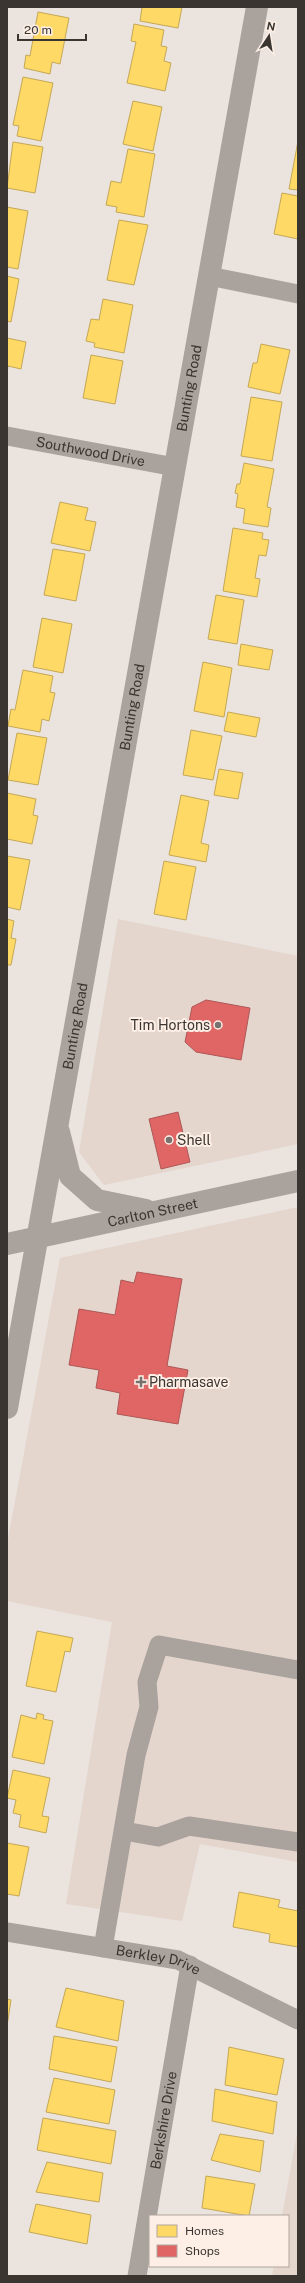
<svg xmlns="http://www.w3.org/2000/svg" width="305" height="2283" viewBox="0 0 305 2283" font-family="'Public Sans',sans-serif">
<style>
.built{fill:#e4d5cd}
.homes{fill:#ffd966;stroke:#c4a856}
.shops{fill:#e06666;stroke:#ae5756}
.lines{fill:none;stroke-linecap:round;stroke-linejoin:round}
.minor{stroke:#aaa29d;stroke-width:19}
.secondary{stroke:#aaa29d;stroke-width:22}
.poi-dot{fill:#78726e;stroke:#fdefe6;stroke-width:1.5}
.labels{text-anchor:middle;stroke-width:4;stroke-linejoin:round;paint-order:stroke}
.street-label{font-size:14px;fill:#3a3531;stroke:#fdefe6}
.poi-label{font-size:14px;fill:#3a3531;stroke:#fdefe6;text-anchor:start}
</style>
<rect width="100%" height="100%" fill="#ebe3de"/>
<g class="built">
<path d="M118,919L298,956V1144L104,1185L79,1152Z"/>
<path d="M298,1207V1862L200,1844L182,1921L66,1904L112,1622L7,1601V1545L60,1258Z"/>
<path d="M298,2128V2276H272L274,2266H288V2216H282Z"/>
</g>
<g class="homes">
<path d="M142,7H182L178,28L140,21Z"/>
<path d="M38,12L69,18L60,64L52,62L50,74L24,68L26,55L30,56Z"/>
<path d="M134,24L164,30L161,46L167,47L164,61L171,63L165,91L127,83L136,42L131,41Z"/>
<path d="M23,77L53,83L41,141L17,136L19,126L13,125Z"/>
<path d="M133,101L162,107L153,151L123,144Z"/>
<path d="M298,141V190L289,189Z"/>
<path d="M13,142L43,147L35,193L7,188Z"/>
<path d="M128,149L155,154L144,217L116,212L117,207L106,205L111,181L121,183Z"/>
<path d="M282,193L298,196V239L274,234Z"/>
<path d="M7,207L28,211L18,269L7,267Z"/>
<path d="M119,220L148,225L134,285L107,280Z"/>
<path d="M7,276L19,279L11,322L7,321Z"/>
<path d="M103,299L133,305L124,353L94,347L95,343L86,341L91,319L99,320Z"/>
<path d="M7,338L26,342L21,369L8,366L7,373Z"/>
<path d="M261,344L290,350L280,394L248,387L253,363H257Z"/>
<path d="M91,355L123,361L115,404L83,398Z"/>
<path d="M251,397L282,402L272,461L241,456Z"/>
<path d="M244,463L274,469L267,507L271,508L268,527L243,523L245,509L236,507L238,494L235,493L237,484H240Z"/>
<path d="M60,502L88,508L85,520L96,522L90,551L51,543Z"/>
<path d="M233,528L263,533L262,539L269,540L266,556L259,555L255,578L260,579L257,597L223,591Z"/>
<path d="M53,549L85,554L76,601L44,595Z"/>
<path d="M216,595L244,600L237,644L208,639Z"/>
<path d="M42,618L72,624L63,673L33,667Z"/>
<path d="M241,644L273,650L269,670L238,665Z"/>
<path d="M203,662L232,668L224,717L194,711Z"/>
<path d="M23,670L53,676L50,692L55,693L49,721L42,719L40,732L8,726L11,709L15,710Z"/>
<path d="M228,712L260,718L256,737L224,731Z"/>
<path d="M191,730L222,736L213,780L183,775Z"/>
<path d="M17,733L47,738L38,785L8,780Z"/>
<path d="M219,769L243,773L238,799L214,795Z"/>
<path d="M7,793L36,799L33,815L38,816L32,844L7,839Z"/>
<path d="M181,795L209,801L201,843L209,845L206,862L169,855Z"/>
<path d="M7,856L30,860L20,910L7,907Z"/>
<path d="M164,861L196,867L186,920L154,914Z"/>
<path d="M7,919L14,921L11,938L16,939L11,965H7Z"/>
<path d="M37,1631L73,1638L70,1652L65,1651L56,1692L26,1686Z"/>
<path d="M37,1713L44,1715L43,1719L53,1721L44,1764L12,1757L21,1715L36,1719Z"/>
<path d="M13,1770L50,1778L42,1816L49,1817L46,1833L19,1827L21,1815L13,1813L16,1800L7,1798Z"/>
<path d="M7,1843L29,1847L19,1896L7,1894Z"/>
<path d="M239,1892L280,1900L278,1907L298,1911V1947L269,1942L270,1934L233,1927Z"/>
<path d="M66,1988L124,2001L118,2041L56,2027Z"/>
<path d="M7,1999L11,2000L7,2026Z"/>
<path d="M54,2036L117,2047L111,2082L49,2069Z"/>
<path d="M229,2047L284,2059L277,2095L225,2085Z"/>
<path d="M54,2078L115,2090L109,2124L46,2112Z"/>
<path d="M215,2089L277,2102L273,2134L212,2121Z"/>
<path d="M43,2118L116,2131L111,2164L37,2150Z"/>
<path d="M220,2134L264,2141L260,2172L211,2160Z"/>
<path d="M47,2162L103,2173L99,2202L36,2192Z"/>
<path d="M206,2176L255,2184L249,2216L202,2208Z"/>
<path d="M36,2204L91,2215L87,2244L29,2232Z"/>
</g>
<g class="shops">
<path d="M206,1000L250,1008L241,1060L196,1052L185,1042L192,1007Z"/>
<path d="M178,1112L190,1162L161,1169L149,1119Z"/>
<path d="M137,1272L182,1279L167,1366L188,1370L178,1424L117,1414L120,1393L96,1388L99,1370L69,1365L79,1309L115,1315L121,1280L134,1283Z"/>
</g>
<g class="lines">
<g class="minor">
<path d="M209,276L298,294"/>
<path id="s1" d="M7,436L175,467"/>
<path d="M124,1831L158,1837L189,1826L298,1842"/>
<path id="s2" d="M7,1932L178,1960L298,2020"/>
<path d="M103,1948L136,1755L149,1707L147,1682L159,1645L298,1670"/>
<path id="s3" d="M137,2276L190,1965"/>
</g>
<g class="secondary">
<path d="M59,1132L70,1176L97,1200L146,1210"/>
<path id="s4" d="M7,1244L298,1181"/>
<path id="s5" d="M7,1408L257,7"/>
</g>
</g>
<g class="poi-dot">
<circle cx="218" cy="1025" r="4"/>
<circle cx="169" cy="1140" r="4"/>
<path d="M139 1376h4v4h4v4h-4v4h-4v-4h-4v-4h4z"/>
</g>
<g class="labels">
<g class="street-label">
<text dy="5" stroke="none"><textPath href="#s5" startOffset="1036">Bunting Road</textPath></text>
<text dy="5" stroke="none"><textPath href="#s1" startOffset="85">Southwood Drive</textPath></text>
<text dy="5" stroke="none"><textPath href="#s5" startOffset="712">Bunting Road</textPath></text>
<text dy="5" stroke="none"><textPath href="#s5" startOffset="388">Bunting Road</textPath></text>
<text dy="5" stroke="none"><textPath href="#s4" startOffset="149">Carlton Street</textPath></text>
<text dy="5" stroke="none"><textPath href="#s2" startOffset="154">Berkley Drive</textPath></text>
<text dy="5" stroke="none"><textPath href="#s3" startOffset="158">Berkshire Drive</textPath></text>
</g>
<g class="poi-label">
<text x="210" y="1030" text-anchor="end">Tim Hortons</text>
<text x="177" y="1145">Shell</text>
<text x="149" y="1387">Pharmasave</text>
</g>
</g>
<rect width="305" height="2283" fill="none" stroke="#3a3531" stroke-width="16"/>
<rect x="149" y="2215" width="140" height="52" fill="#fdefe6" stroke="#afa59e"/>
<rect x="157" y="2225" width="20" height="12" fill="#ffd966" stroke="#afa59e"/>
<text x="185" y="2235" font-size="12" fill="#3a3531">Homes</text>
<rect x="157" y="2245" width="20" height="12" fill="#e06666" stroke="#afa59e"/>
<text x="185" y="2255" font-size="12" fill="#3a3531">Shops</text>
<g transform="translate(269 36) rotate(12)" stroke="#fdefe6" stroke-width="3" paint-order="stroke">
<path d="M0-3L7 15L0 10L-7 15Z" fill="#3a3531"/>
<text y="-6" font-size="11" font-weight="bold" text-anchor="middle" fill="#3a3531">N</text>
</g>
<path d="M18 34v6h68v-6" fill="none" stroke="#3a3531" stroke-width="2"/>
<text x="24" y="34" font-size="12" fill="#3a3531" stroke="#fdefe6" stroke-width="3" paint-order="stroke">20 m</text>
</svg>
